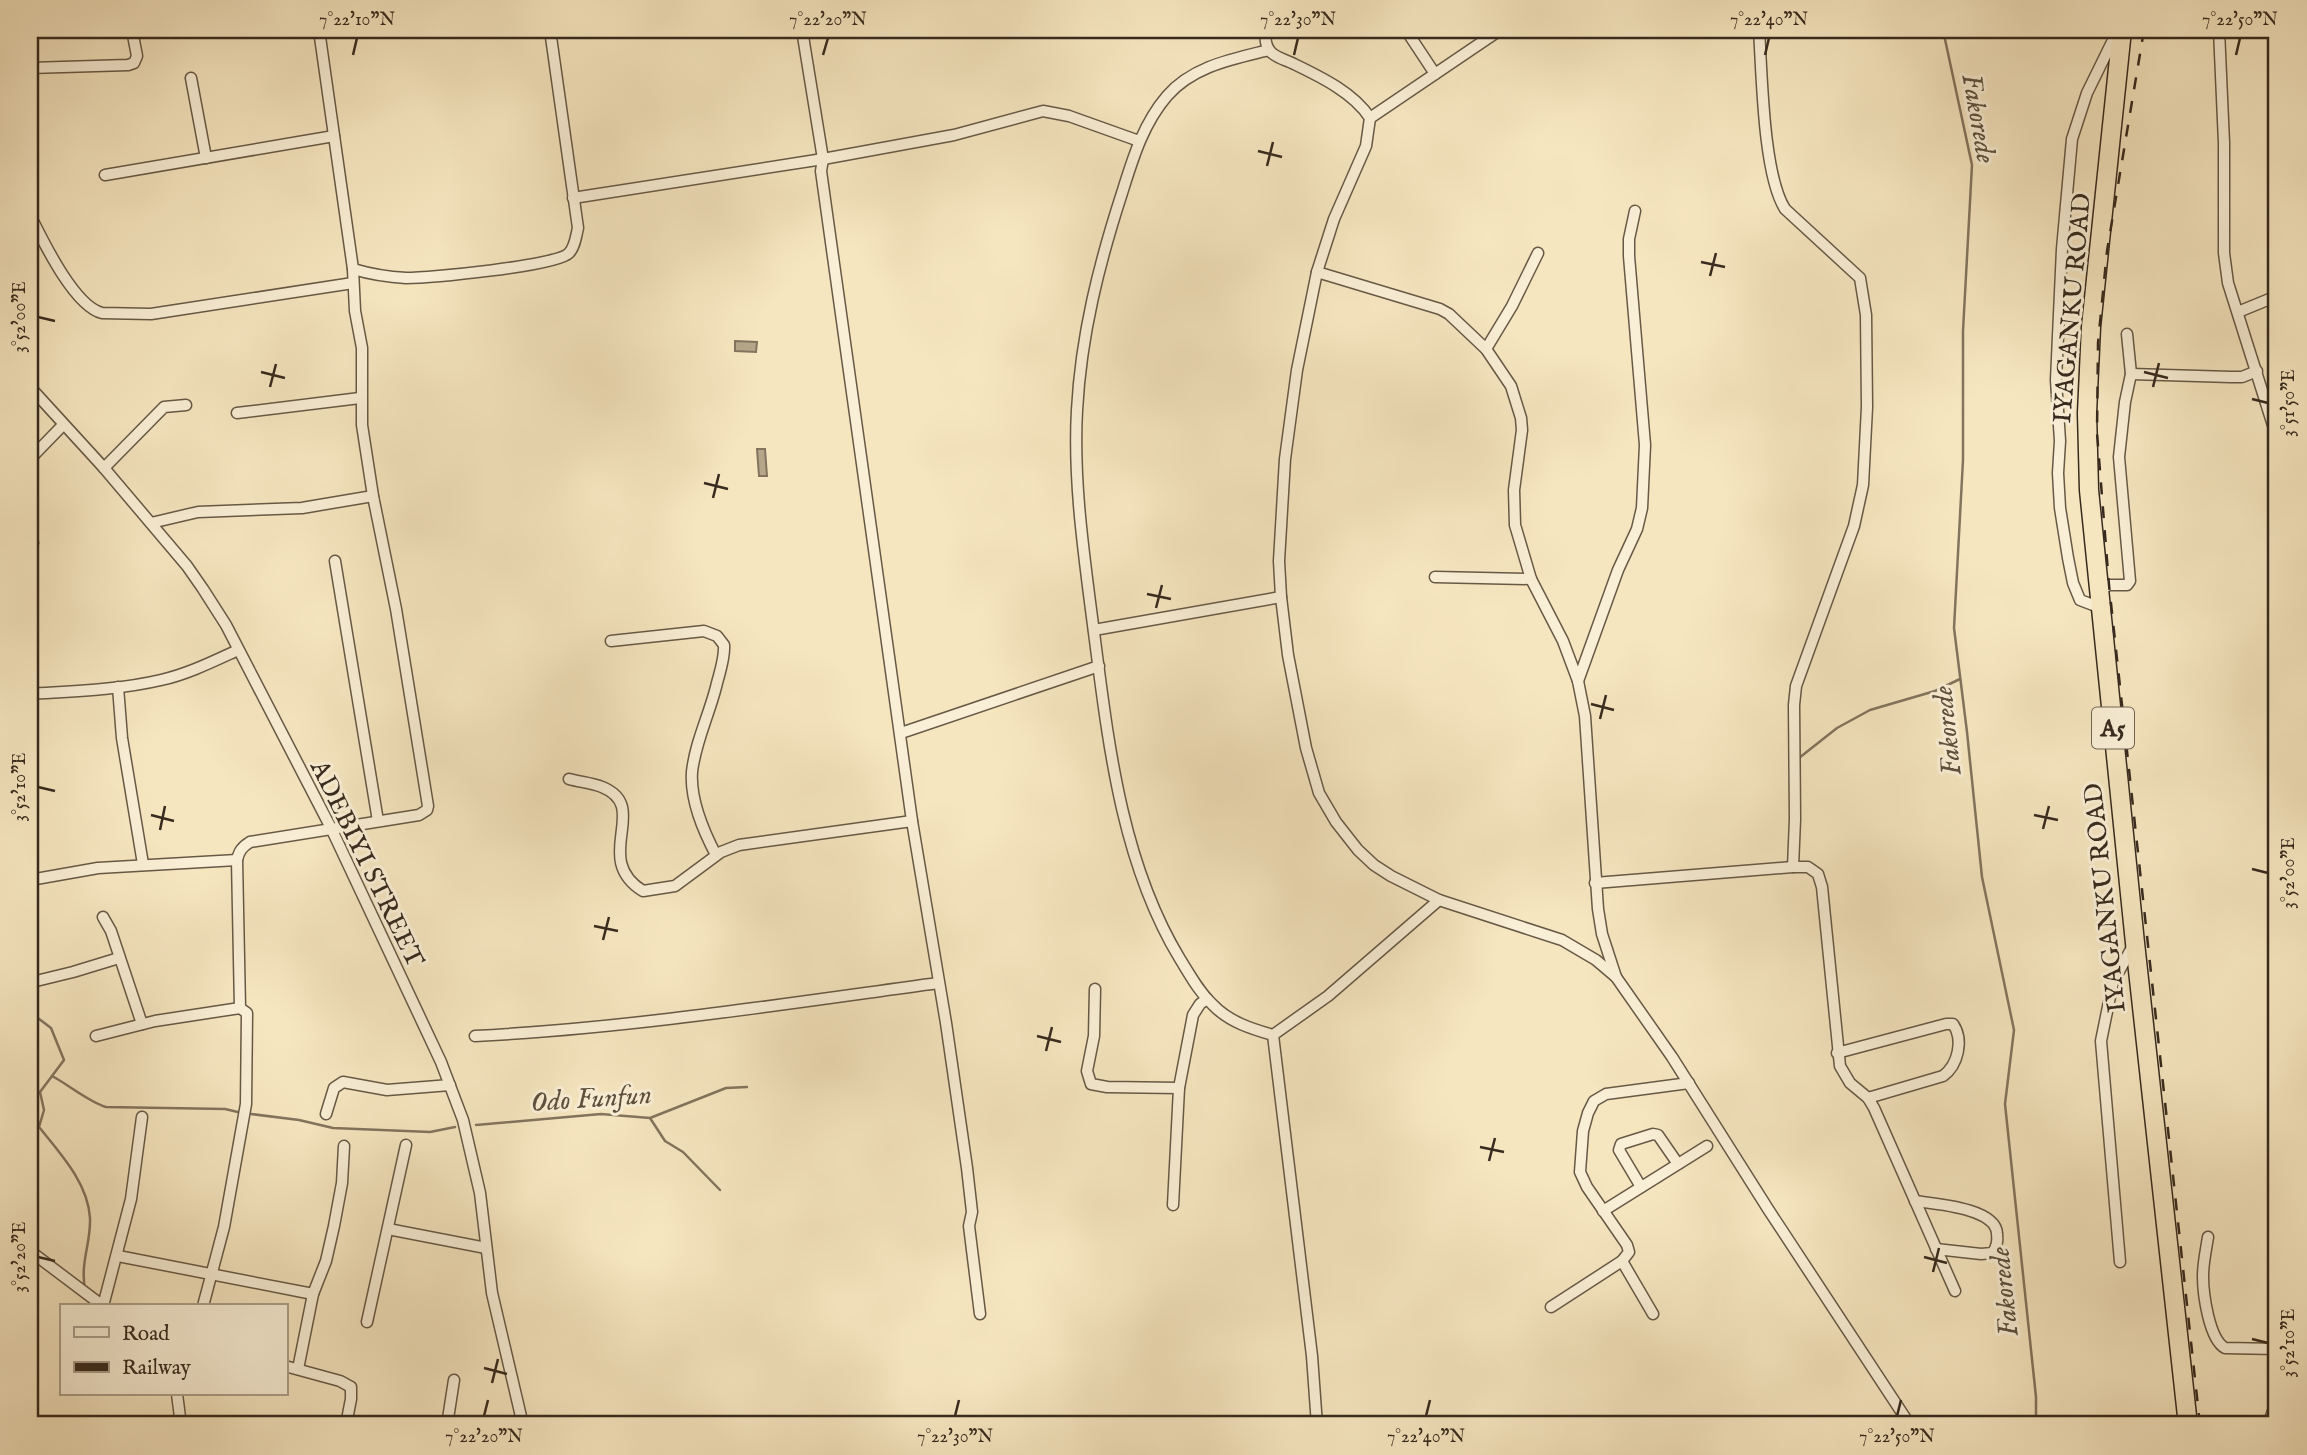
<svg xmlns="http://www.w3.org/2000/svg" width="2307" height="1455" viewBox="0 0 2307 1455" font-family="'IM FELL English',serif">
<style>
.water{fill:#b5a689;stroke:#83745e;stroke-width:2}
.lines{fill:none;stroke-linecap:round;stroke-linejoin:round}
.stream{stroke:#83745e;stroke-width:2.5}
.street-casing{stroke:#675946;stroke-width:13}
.highway-casing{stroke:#372a1e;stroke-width:21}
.street{stroke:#f9efd6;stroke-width:10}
.highway{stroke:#f6e6c0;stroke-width:18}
.rail{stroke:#372a1e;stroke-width:2.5;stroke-dasharray:12 12;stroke-linecap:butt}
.ticks{fill:none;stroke:#372a1e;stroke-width:2.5}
.labels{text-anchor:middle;stroke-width:6;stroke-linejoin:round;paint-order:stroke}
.shield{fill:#f9efd6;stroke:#716555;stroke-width:2}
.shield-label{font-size:24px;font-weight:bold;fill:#372a1e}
.street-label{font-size:26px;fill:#372a1e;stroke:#f9efd6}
.water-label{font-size:28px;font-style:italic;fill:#5d4f3e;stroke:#f9efd6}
.neatline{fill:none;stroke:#372a1e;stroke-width:2.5}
.ticks-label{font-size:18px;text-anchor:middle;fill:#372a1e}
</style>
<rect width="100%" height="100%" fill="#f6e6c0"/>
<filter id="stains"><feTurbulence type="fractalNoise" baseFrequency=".00286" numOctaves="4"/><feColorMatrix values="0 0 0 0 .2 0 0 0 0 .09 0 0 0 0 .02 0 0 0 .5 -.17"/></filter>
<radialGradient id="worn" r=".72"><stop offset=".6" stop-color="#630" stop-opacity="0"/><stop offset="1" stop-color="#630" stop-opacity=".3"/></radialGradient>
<g class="water">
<path d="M735,341L757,342L756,352L735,351Z"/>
<path d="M757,449H765L767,476H759Z"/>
</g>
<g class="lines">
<g class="stream">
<path d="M1943,30L1972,165L1963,331V460L1954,628L1967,732L1982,877L2014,1030L2005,1104L2036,1397V1425"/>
<path d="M1799,758L1837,728L1870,710L1935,691L1960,679"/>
<path d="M30,1012L51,1028L64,1060L40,1092L44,1110L39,1127C60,1153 88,1183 90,1218C91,1244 80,1261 85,1290"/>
<path d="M52,1076C69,1085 89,1102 106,1107L225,1109L242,1113"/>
<path d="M251,1114L299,1120L333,1128L430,1132L455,1127"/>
<path d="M650,1118L665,1141L683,1152L720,1190"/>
<path d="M476,1125L601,1114L650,1118L726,1088L747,1087"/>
</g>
<g class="street-casing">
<g id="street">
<path d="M802,30L823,159L821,171L912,821L946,1023L967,1168L972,1212L969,1226L980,1314"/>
<path d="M1266,30C1265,37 1265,45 1270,51C1275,58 1287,60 1294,64C1321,77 1354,93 1370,118L1366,146L1334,219L1317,272L1297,370L1285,459L1279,561L1281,597L1288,655L1306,748L1319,793L1336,822L1358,850L1374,865L1391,876L1439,900L1562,940L1596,960L1616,977L1672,1057L1768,1209L1910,1425"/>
<path d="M1406,30L1435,74"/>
<path d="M1759,30C1762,74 1763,174 1785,209L1860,278L1866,315L1867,407L1863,485L1854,526L1796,686L1794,705L1795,819L1793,867"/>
<path d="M2219,30L2224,143V253L2228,283L2277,438"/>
<path d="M1269,50C1233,59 1193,66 1167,96C1143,124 1133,158 1122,193C1099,264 1081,335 1077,410C1073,481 1084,555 1093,625C1108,739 1120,860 1180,959C1190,975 1199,992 1213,1005C1229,1022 1252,1029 1273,1035L1328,996L1439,900"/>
<path d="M30,68L128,65L134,63L137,56L132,30"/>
<path d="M191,78L206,158"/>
<path d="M1370,118L1500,30"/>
<path d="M105,175L334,136"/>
<path d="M573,198L823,159L954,135L1043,111L1069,116L1139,141"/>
<path d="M30,215C43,241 74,306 102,313L151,314L353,283"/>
<path d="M353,269C370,274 387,277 406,278C428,278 558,266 569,253C575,247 576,236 578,228L550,30"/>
<path d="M1317,272L1440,309L1449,314L1486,349L1511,386L1521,418L1522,430L1514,490L1515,525L1531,579L1563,641L1578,681L1585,716L1598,909L1602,934L1616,977"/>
<path d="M2238,312L2277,296"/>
<path d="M1486,349L1512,306L1538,253"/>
<path d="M2131,374L2231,377H2242L2257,371"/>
<path d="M30,387L104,468L187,566L203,589L226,625L331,828L441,1062L463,1120L480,1193L492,1293L523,1425"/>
<path d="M237,413L360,398"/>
<path d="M30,459L63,425"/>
<path d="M104,468L164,407L186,405"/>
<path d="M151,523L198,512L302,508L373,496"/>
<path d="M30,540L33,543"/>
<path d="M335,561L378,821"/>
<path d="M1435,577L1531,579"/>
<path d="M2099,590L2109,585H2127L2130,581L2119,457L2125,402L2131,374L2127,334"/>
<path d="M2101,608L2080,600L2073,583L2068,558L2060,508L2058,473L2060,441L2056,380L2062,249L2072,139L2087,93L2113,40L2121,38"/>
<path d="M1094,630L1281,597"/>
<path d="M611,641L704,631L717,636L724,645C725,659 719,674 716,687C709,715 695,743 692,772C690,800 703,830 716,855"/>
<path d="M1578,681L1618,570L1637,529L1642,508L1645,445L1629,256V239L1635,211"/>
<path d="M118,687L122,738L143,864"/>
<path d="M30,694C74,691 118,690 161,680C188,674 214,661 238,650"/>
<path d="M901,733L1099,666"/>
<path d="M569,779C580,782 592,783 602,787C652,807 590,858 643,891L675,886L721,852L739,845L912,821"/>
<path d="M30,880L98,868L237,860"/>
<path d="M1595,883L1793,867H1808L1818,874L1822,887L1840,1066L1850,1083L1868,1098L1874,1108L1955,1291"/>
<path d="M103,917L111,931L142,1024"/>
<path d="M32,982L73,972L119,958"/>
<path d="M1095,989L1094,1036L1087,1071L1091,1084L1107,1087L1179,1088"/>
<path d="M1273,1035L1312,1356L1317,1425"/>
<path d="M96,1036L155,1021L240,1008"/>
<path d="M475,1036C630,1028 784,1004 938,983"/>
<path d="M1837,1053L1946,1024H1953C1964,1040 1958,1065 1943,1076L1868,1098"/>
<path d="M326,1114L334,1088L343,1082L387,1090L450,1085"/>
<path d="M1641,1187L1619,1150L1621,1144L1653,1134L1658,1135L1678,1164"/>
<path d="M1915,1201C1936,1204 1995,1208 1997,1233C1998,1241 1997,1248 1992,1253L1981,1254L1936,1249"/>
<path d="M1173,1205L1179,1088L1193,1015L1200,1004L1207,999"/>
<path d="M1603,1211L1707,1146"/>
<path d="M388,1229L486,1248"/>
<path d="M2208,1237C2206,1250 2203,1263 2203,1276C2203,1294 2209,1339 2225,1348L2277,1349"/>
<path d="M30,1251L103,1306"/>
<path d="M118,1256L313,1294"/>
<path d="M1622,1261L1653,1314"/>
<path d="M2120,1262L2101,1041L2113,982L2134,944"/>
<path d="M103,1306L131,1199L142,1117"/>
<path d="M203,1306L224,1227L246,1104L247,1013L240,1008L237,860C239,851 242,847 250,842L419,815L427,810L428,806L396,609L373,496L362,425V348L355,311L353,269L319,30"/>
<path d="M1551,1307L1622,1261L1629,1252L1627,1245L1587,1187L1580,1172L1583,1131L1588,1113L1594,1101L1606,1094L1689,1083"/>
<path d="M367,1322L406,1145"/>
<path d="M285,1366L340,1381L351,1387V1399L346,1425"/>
<path d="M298,1369L313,1294L326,1261L334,1226L342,1183L344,1146"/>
<path d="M177,1394L181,1425"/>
<path d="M447,1425L454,1380"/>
<path d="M2252,1425H2262"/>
<path d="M2268,1425L2277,1400"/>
</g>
</g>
<g class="highway-casing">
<path id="highway" d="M2122,30L2091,327L2087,413L2089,490L2135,943L2188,1425"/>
</g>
<use href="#street" class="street"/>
<use href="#highway" class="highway"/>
<path class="rail" d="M2144,30L2107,251L2098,343L2097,433L2109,585L2200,1425"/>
</g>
<path class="ticks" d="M353,55L357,38M823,55L828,38M1294,55L1298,38M1765,55L1769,38M2236,55L2240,38M1258,151L1282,157M1267,166L1273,142M1701,262L1725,267M1710,276L1716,253M38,317L55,321M261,372L285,378M2144,372L2168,378M270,387L276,364M2153,387L2159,363M2252,399L2268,403M704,483L728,489M713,498L719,474M1147,594L1171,599M1156,608L1162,585M1591,704L1614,710M1600,719L1606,695M38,787L55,791M151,815L174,821M2034,815L2058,820M2043,829L2049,806M160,830L165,806M2252,869L2268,873M594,926L618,931M603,940L609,917M1037,1036L1061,1042M1046,1051L1052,1027M1480,1147L1504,1152M1489,1161L1495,1138M38,1257L55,1261M1924,1257L1947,1263M1933,1272L1939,1248M2252,1339L2268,1343M484,1368L507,1374M492,1383L498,1359M484,1416L488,1400M955,1416L959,1400M1426,1416L1430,1400M1897,1416L1901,1400"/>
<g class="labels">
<rect class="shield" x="2092" y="707.5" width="42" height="41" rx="5"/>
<g class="shield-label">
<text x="2113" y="736">A5</text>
</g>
<g class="street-label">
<text transform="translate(2071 308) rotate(-85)" y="9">IYAGANKU ROAD</text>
<text transform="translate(368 863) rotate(64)" y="9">ADEBIYI STREET</text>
<text transform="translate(2104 898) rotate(-96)" y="9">IYAGANKU ROAD</text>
</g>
<g class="water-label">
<text transform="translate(1980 118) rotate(80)" y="10">Fakorede</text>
<text transform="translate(1946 731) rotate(-96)" y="10">Fakorede</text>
<text transform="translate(591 1097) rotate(-4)" y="10">Odo Funfun</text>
<text transform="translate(2003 1292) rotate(-96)" y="10">Fakorede</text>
</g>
</g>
<rect width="2307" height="1455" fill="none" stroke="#f6e6c0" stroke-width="77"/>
<rect x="60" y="1304" width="228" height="91" fill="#f9efd6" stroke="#aba08c" stroke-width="2"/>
<rect x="74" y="1327" width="35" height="10" fill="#f9efd6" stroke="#aba08c" stroke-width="2"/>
<text x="122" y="1340" font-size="21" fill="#372a1e">Road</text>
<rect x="74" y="1362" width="35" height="10" fill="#372a1e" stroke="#aba08c" stroke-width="2"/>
<text x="122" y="1374" font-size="21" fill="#372a1e">Railway</text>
<rect x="38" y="38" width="2230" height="1378" class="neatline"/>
<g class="ticks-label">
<text x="357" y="25">7°22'10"N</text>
<text x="828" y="25">7°22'20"N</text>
<text x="1298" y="25">7°22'30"N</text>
<text x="1769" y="25">7°22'40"N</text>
<text x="2240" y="25">7°22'50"N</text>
<text transform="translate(19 317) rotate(-90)" y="6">3°52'00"E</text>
<text transform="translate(2288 403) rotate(-90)" y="6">3°51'50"E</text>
<text transform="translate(19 787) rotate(-90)" y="6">3°52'10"E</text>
<text transform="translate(2288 873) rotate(-90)" y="6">3°52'00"E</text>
<text transform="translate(19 1257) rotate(-90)" y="6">3°52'20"E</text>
<text transform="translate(2288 1343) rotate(-90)" y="6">3°52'10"E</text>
<text x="484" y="1442">7°22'20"N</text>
<text x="955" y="1442">7°22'30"N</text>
<text x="1426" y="1442">7°22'40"N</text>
<text x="1897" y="1442">7°22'50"N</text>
</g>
<rect width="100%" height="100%" filter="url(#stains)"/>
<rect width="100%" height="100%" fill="url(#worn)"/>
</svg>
